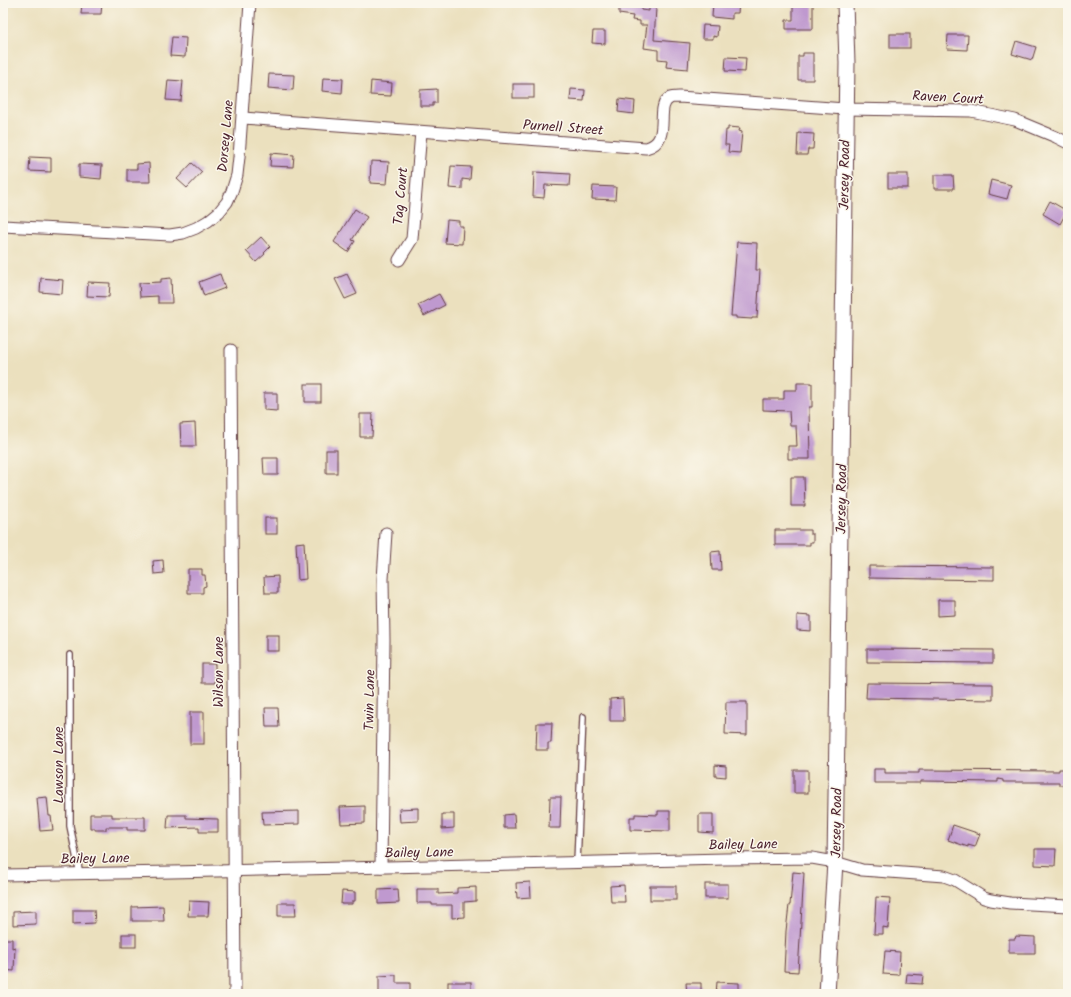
<svg xmlns="http://www.w3.org/2000/svg" width="1071" height="997" viewBox="0 0 1071 997" font-family="Kalam,sans-serif">
<style>
.building{fill:#bf99cf}
.lines{fill:none;stroke-linecap:round;stroke-linejoin:round}
.lane-casing{stroke:#623c41;stroke-width:8}
.street-casing{stroke:#623c41;stroke-width:13}
.secondary-casing{stroke:#623c41;stroke-width:17}
.lane{stroke:#fff;stroke-width:5.5}
.street{stroke:#fff;stroke-width:11}
.secondary{stroke:#fff;stroke-width:15}
.labels{text-anchor:middle;stroke-width:3;stroke-linejoin:round;paint-order:stroke}
.street-label{font-size:14px;fill:#4a1f2b;stroke:#fbf7ec}
</style>
<rect width="100%" height="100%" fill="#fbf7ec"/>
<filter id="ink" filterUnits="userSpaceOnUse"><feTurbulence type="fractalNoise" baseFrequency=".025" numOctaves="2"/><feDisplacementMap in="SourceGraphic" scale="8" xChannelSelector="R" yChannelSelector="G"/><feConvolveMatrix kernelMatrix="1 2 1 2 8 2 1 2 1" color-interpolation-filters="sRGB"/></filter>
<filter id="wash" filterUnits="userSpaceOnUse"><feTurbulence type="fractalNoise" baseFrequency=".012" numOctaves="4" result="noise"/><feDisplacementMap in="SourceGraphic" scale="16" xChannelSelector="R" yChannelSelector="G"/><feGaussianBlur stdDeviation="0.9" result="paint"/><feColorMatrix in="noise" values="0 0 0 0 0 0 0 0 0 0 0 0 0 0 0 0 0 1.4 0 .05"/><feComposite in="paint" operator="in"/></filter>
<g filter="url(#wash)">
<rect width="100%" height="100%" fill="#ebe0be"/>
<g id="blocks">
<g class="building">
<path d="M82,3H102L101,14H81Z"/>
<path d="M619,3H642L641,10L649,11V7L656,8L654,40L690,43L688,69L666,67L667,60L658,59V50L644,48L647,25H640V21L632,20L633,16L619,14Z"/>
<path d="M713,3H739L738,13H732V19L712,17Z"/>
<path d="M799,4H813V29H786V20H793V5Z"/>
<path d="M703,25L718,26L717,37L713,36V39H702Z"/>
<path d="M593,31H605V44L592,43Z"/>
<rect x="890" y="34" width="20" height="14"/>
<path d="M948,35H968L967,50L947,49Z"/>
<path d="M172,37L186,38L185,57L170,56Z"/>
<path d="M1016,41L1036,47L1032,60L1012,54Z"/>
<path d="M803,53H813V80H798V56H803Z"/>
<path d="M726,57L746,58L745,72L725,71Z"/>
<path d="M269,74L294,75L293,90L268,88Z"/>
<path d="M323,78L343,79L342,93L322,91Z"/>
<path d="M168,80L183,81L181,101L166,100Z"/>
<path d="M371,81L392,83L391,96L370,95Z"/>
<rect x="513" y="84" width="21" height="14"/>
<path d="M437,89V103H433V106H420V90Z"/>
<path d="M571,89L585,90L584,101L570,100Z"/>
<path d="M619,99L635,101L634,114L618,112Z"/>
<path d="M728,127L740,128L739,131L742,132L740,153L728,152L729,145H725L726,130H728Z"/>
<path d="M798,133L814,134L813,149H808L807,155H797Z"/>
<path d="M271,153L294,155L293,167L270,166Z"/>
<path d="M30,157L51,158V172L29,171Z"/>
<path d="M371,161L389,162L387,184L370,183Z"/>
<path d="M149,163L150,182H127V169H137V164Z"/>
<path d="M192,163L202,172L187,188L177,179Z"/>
<path d="M79,164L102,165L101,179L79,177Z"/>
<path d="M451,166L471,167L470,180L462,179V189L449,188Z"/>
<path d="M534,172L570,174L569,186L545,185L544,198L533,197Z"/>
<rect x="888" y="174" width="20" height="14"/>
<path d="M934,175H953L954,189H934Z"/>
<path d="M991,180L1011,185L1007,199L988,194Z"/>
<path d="M593,186L616,187L615,200L592,199Z"/>
<path d="M1050,201L1067,211L1060,224L1043,214Z"/>
<path d="M355,209L367,217L352,240L355,241L348,252L334,242Z"/>
<path d="M447,220L459,221V226H463L462,244L445,243Z"/>
<path d="M261,237L270,247L264,253L265,254L256,262L246,251Z"/>
<path d="M737,242L757,243L756,270H760L757,318H752V319L736,318V316H731Z"/>
<path d="M220,274L225,288L204,296L199,282Z"/>
<path d="M347,274L357,294L345,299L335,279Z"/>
<path d="M41,278L63,280L62,294L40,292Z"/>
<path d="M171,278L172,303H158V296L140,297L139,283L161,282V279Z"/>
<path d="M88,282L110,283L109,297L87,296Z"/>
<path d="M439,294L445,305L424,316L418,305Z"/>
<path d="M797,383H812V407H809L810,459H788V446H797L796,426H790L789,411L763,410V399H784V390H797Z"/>
<rect x="305" y="384" width="16" height="18"/>
<path d="M264,393H277V411L264,410Z"/>
<path d="M360,414H373L372,437H360Z"/>
<path d="M195,423L196,446H181L180,424Z"/>
<rect x="326" y="450" width="11" height="23"/>
<path d="M263,458H278V475H264Z"/>
<path d="M791,477H804L805,506H791Z"/>
<rect x="265" y="518" width="12" height="16"/>
<path d="M775,530H810V534H813V542H810V545H775Z"/>
<path d="M304,542L306,579L298,580L296,543Z"/>
<path d="M720,551L721,570H712L711,552Z"/>
<path d="M163,560L164,573L154,574L153,561Z"/>
<path d="M869,566L994,567V580L869,578Z"/>
<path d="M188,569H202V575H205L206,586L203,587V593H188Z"/>
<path d="M278,576V593H265L264,577Z"/>
<path d="M938,600H955V615L938,616Z"/>
<path d="M797,615L811,616V631L797,630Z"/>
<rect x="266" y="635" width="13" height="16"/>
<path d="M867,649L993,650V663L867,662Z"/>
<rect x="202" y="664" width="13" height="19"/>
<path d="M867,683L993,684V700L866,698Z"/>
<path d="M623,698L624,721H610V699Z"/>
<path d="M726,702H747V735L725,734Z"/>
<path d="M265,708H278L279,727H266Z"/>
<rect x="190" y="712" width="14" height="32"/>
<path d="M537,723H552L551,743H548V750H536Z"/>
<path d="M715,765L726,766V777L715,776Z"/>
<path d="M874,769H885V773H919V770L1059,771V769H1068V785H1059V782H1003V780L998,779V782L921,781V783H874Z"/>
<rect x="794" y="770" width="14" height="23"/>
<path d="M47,797L49,816H51L53,830L40,831L37,798Z"/>
<path d="M550,797H561L560,828H549Z"/>
<path d="M365,806V823L341,824L340,807Z"/>
<path d="M418,808V821L400,822L399,809Z"/>
<path d="M299,811V824L263,825L262,812Z"/>
<path d="M658,811H670V831L630,830V817H635V814L658,815Z"/>
<path d="M90,814H112V817H145V830H127V827H106V830H95V828H90Z"/>
<path d="M442,814H454V828L442,829Z"/>
<path d="M514,814L515,828H504V815Z"/>
<path d="M699,814H713V833L699,832Z"/>
<path d="M168,815H186V818L218,819V832H199V827L167,828Z"/>
<path d="M953,825L980,834L975,847L968,845V847L948,840Z"/>
<path d="M1035,849H1056L1055,866L1035,865Z"/>
<path d="M793,872L804,873L798,972L784,971L786,931L789,905H790Z"/>
<path d="M530,882L531,897L517,898L516,883Z"/>
<rect x="705" y="884" width="23" height="14"/>
<path d="M624,885L625,902H611L610,886Z"/>
<rect x="650" y="886" width="26" height="14"/>
<path d="M476,887V901L464,902V917L452,918V905H432V903H417V889H438V894L457,893V888Z"/>
<path d="M398,889L399,903L378,904V890Z"/>
<path d="M342,891L355,892V901H352V904H341Z"/>
<path d="M876,897L890,898L888,928L883,927V934H874Z"/>
<path d="M189,901L209,902L208,916H188Z"/>
<path d="M278,903H295L296,916H278Z"/>
<path d="M163,906L164,921H132V907Z"/>
<path d="M73,910H94L95,923L73,924Z"/>
<path d="M36,911V924L13,925V912Z"/>
<rect x="122" y="934" width="14" height="13"/>
<path d="M1016,936L1035,937V953H1009V939H1015Z"/>
<path d="M3,939H12V948L15,947L14,971L3,970Z"/>
<path d="M885,951L900,952L899,975L883,974Z"/>
<path d="M907,974L923,975L922,984L906,983Z"/>
<path d="M396,975V983H410V994H379V976Z"/>
<rect x="448" y="982" width="23" height="12"/>
<path d="M717,982L739,983V994H716Z"/>
<path d="M686,983H701V994H687Z"/>
</g>
</g>
</g>
<g filter="url(#ink)">
<use href="#blocks" fill-opacity="0" stroke="#623c41" stroke-width="1"/>
<g class="lines">
<g class="lane-casing">
<g id="lane">
<path d="M70,655V826L80,874"/>
<path d="M577,863L583,717"/>
</g>
</g>
<g class="street-casing">
<g id="street">
<path d="M243,118L646,148C674,141 653,106 670,98C672,97 677,97 679,97L845,109L971,111L1015,120L1056,137L1068,143"/>
<path d="M3,226L170,235L183,233L196,228L208,221L219,212L227,202L232,191L237,175L239,157L250,3"/>
<path d="M399,260L412,239L421,132"/>
<path d="M231,350L235,994"/>
<path d="M381,867L384,640L383,579L386,533"/>
<path d="M3,875L172,872L725,859L812,858L835,862L862,870L944,876L955,880L984,898L991,900L1010,903L1068,906"/>
</g>
</g>
<g class="secondary-casing">
<path id="secondary" d="M827,994L835,862L847,63L845,3"/>
</g>
<use href="#lane" class="lane"/>
<use href="#street" class="street"/>
<use href="#secondary" class="secondary"/>
</g>
</g>
<g class="labels">
<g class="street-label">
<text transform="translate(948 97) rotate(3)" y="5">Raven Court</text>
<text transform="translate(563 127) rotate(4)" y="5">Purnell Street</text>
<text transform="translate(225 136) rotate(-85)" y="5">Dorsey Lane</text>
<text transform="translate(844 175) rotate(-89)" y="5">Jersey Road</text>
<text transform="translate(400 196) rotate(-85)" y="5">Tag Court</text>
<text transform="translate(841 499) rotate(-89)" y="5">Jersey Road</text>
<text transform="translate(218 672) rotate(-90)" y="5">Wilson Lane</text>
<text transform="translate(369 700) rotate(-89)" y="5">Twin Lane</text>
<text transform="translate(58 765) rotate(-90)" y="5">Lawson Lane</text>
<text transform="translate(836 823) rotate(-89)" y="5">Jersey Road</text>
<text transform="translate(743 844) rotate(-1)" y="5">Bailey Lane</text>
<text transform="translate(419 852) rotate(-1)" y="5">Bailey Lane</text>
<text transform="translate(95 858) rotate(-1)" y="5">Bailey Lane</text>
</g>
</g>
<rect width="1071" height="997" fill="none" stroke="#fbf7ec" stroke-width="16"/>
</svg>
